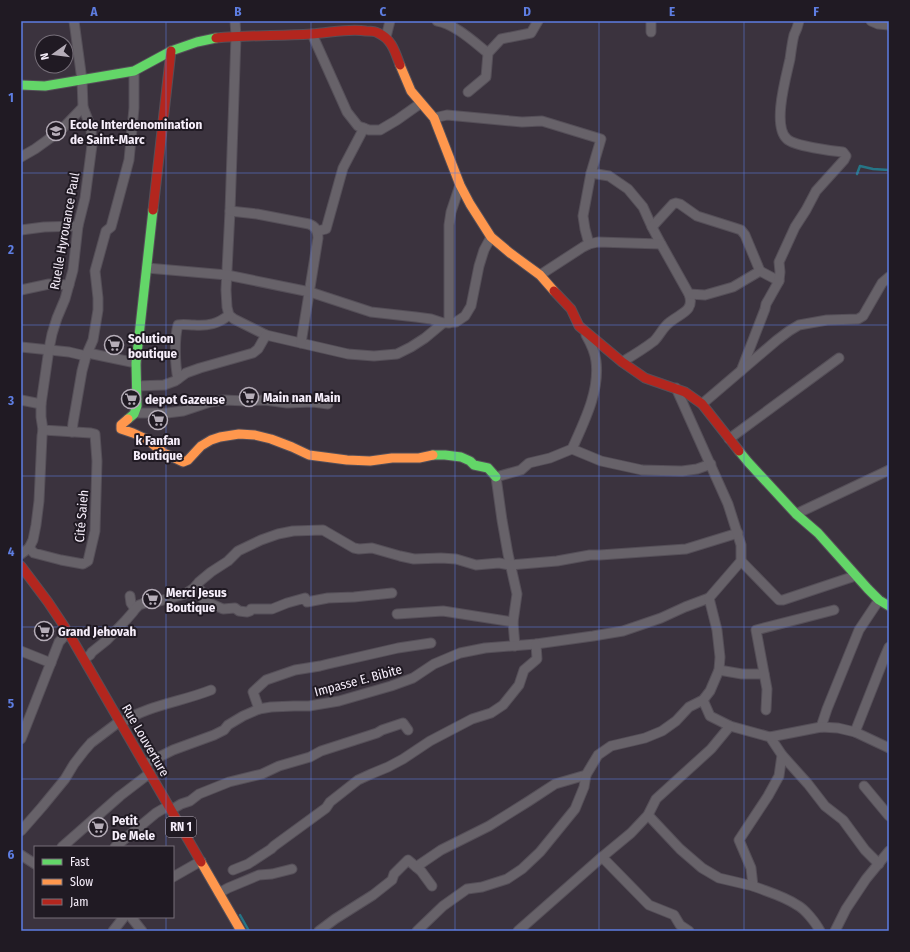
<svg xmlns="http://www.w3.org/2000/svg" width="910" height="952" viewBox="0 0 910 952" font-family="'Fira Sans Condensed',sans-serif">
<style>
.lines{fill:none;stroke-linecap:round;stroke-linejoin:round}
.stream{stroke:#267586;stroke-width:2.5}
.street-casing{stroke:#554f58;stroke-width:11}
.fast-casing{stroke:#554f58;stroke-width:11}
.slow-casing{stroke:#554f58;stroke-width:11}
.jam-casing{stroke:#554f58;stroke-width:11}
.street{stroke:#676269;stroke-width:9}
.fast{stroke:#63d668;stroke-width:9}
.slow{stroke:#ff974d;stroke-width:9}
.jam{stroke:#b3261e;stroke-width:9}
.grid{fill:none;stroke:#5e7ee2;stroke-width:1;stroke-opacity:0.55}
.labels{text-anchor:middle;stroke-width:4;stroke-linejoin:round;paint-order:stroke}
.shield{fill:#201a23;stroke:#b6aeba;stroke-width:1}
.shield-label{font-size:12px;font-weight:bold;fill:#f6eefa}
.poi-label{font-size:13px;font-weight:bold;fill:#f6eefa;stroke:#201a23;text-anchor:start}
.street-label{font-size:13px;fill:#f6eefa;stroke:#201a23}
.neatline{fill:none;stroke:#5e7ee2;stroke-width:1.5}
.grid-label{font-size:13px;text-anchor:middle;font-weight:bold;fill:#5e7ee2}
</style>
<rect width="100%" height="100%" fill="#3b333e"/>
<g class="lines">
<g class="stream">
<path d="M857,174L860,166L873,169L889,170"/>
<path d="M240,915L249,931"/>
</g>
<g class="street-casing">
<g id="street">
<path d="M235,21L236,36L230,211L226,290L227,307L229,315L234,319L266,335L348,354L374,356L397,354L411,347L425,338L443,323L456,322L465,316L471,306L479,266L484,250L491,237"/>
<path d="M437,21C455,24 474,42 488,53"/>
<path d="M871,21L878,24L889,25"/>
<path d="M651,32V21"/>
<path d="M312,34L347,112L358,126L369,130H380L397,120L421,103"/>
<path d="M386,37L390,21"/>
<path d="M468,92L486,77L488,53L501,39L531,33L538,21"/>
<path d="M434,118L447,115L522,122L542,121L601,139L591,173L583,216L585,229L589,244"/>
<path d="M21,157L35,149L60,131L83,107"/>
<path d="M591,173L609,176L628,189L643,207L652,227L661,244L689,294C695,311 681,313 670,322C663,327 660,335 654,341C645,348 632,356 622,362"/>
<path d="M230,211L257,214L309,224C315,226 318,231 318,238L301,343"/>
<path d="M652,227L673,204L676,203L680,204L697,216L735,228L741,230L745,235L760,271"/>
<path d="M21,230L44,227L78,226"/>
<path d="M317,231L326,229L343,168L364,128"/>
<path d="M147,268L227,275L310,292L371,312L416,317L431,319L443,323"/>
<path d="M540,275L583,247L589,244L598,242L661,244"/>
<path d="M21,290L49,284L69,285"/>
<path d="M689,294L705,295L733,287L760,271L779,281"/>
<path d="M449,323V225L451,212L460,185"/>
<path d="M21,347L69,352L86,356"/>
<path d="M88,353L136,363"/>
<path d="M741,371L765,309L766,304L779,281L780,272L779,262L795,227L806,210L816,191L844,160L846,156L843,152C832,151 794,146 787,139C772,126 786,77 790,59C791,52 792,43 794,35C796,31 798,26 799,21"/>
<path d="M178,379C175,365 174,339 178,325C183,324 189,325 194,325C208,326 218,324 229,315"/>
<path d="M137,386L164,385L175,381L186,373L200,368L253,353L258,349L266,335"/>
<path d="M21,400L41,404"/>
<path d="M702,404L777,340L789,331L799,325L827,320L858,319L863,316L882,283L889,277"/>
<path d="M135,411L139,413H167L183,411L210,402L224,400L246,401L265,400L287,403L313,402L328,404"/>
<path d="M72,432L73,423L82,371L86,356L93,340L98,310V298L95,271L106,231L111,227L129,160L134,108V71"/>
<path d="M729,439L839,358"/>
<path d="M572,449L601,461L642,470L682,471L697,469L711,464"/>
<path d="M796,514L889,470"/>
<path d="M29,548L34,553L61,560L83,564L88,561L95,531L97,461L95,434L91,433L43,430L41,417V404L49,349L52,334L57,318L65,299L73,270L78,226L85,198L92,145L91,128L83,107L82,80L74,21"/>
<path d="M21,554L29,548L33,540L36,525L39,501L42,436L43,430"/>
<path d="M741,561L779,600H783L855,576"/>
<path d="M196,586L202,592V598L207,602L223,609L235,608L239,611L247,612L250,611L251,609H272L287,603L305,598L307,602L328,598L354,597L392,593"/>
<path d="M130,596L131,603L135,609"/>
<path d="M397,614L443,611L513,622"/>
<path d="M515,646L513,622L517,594L508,554L502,520L496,477L521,470L529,463L550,458L572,449C584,422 600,391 596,361C595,352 590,342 586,335"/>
<path d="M21,651L51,663"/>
<path d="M84,659L90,655L92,652L107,640L126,620L133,612L135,609L139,605L145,603L156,602L185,594L194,588L199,582L211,572L228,561L238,551L261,540L278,534L293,531L323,530L354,548L359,549L372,548L400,556L414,559L441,558L456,559L476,565L499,563L510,565L557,561L590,555H600L686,549L738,533"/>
<path d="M719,670L742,674H764"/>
<path d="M703,700L710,716L730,726L770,737L782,755L779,776L768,796L739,840L751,868L753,886C768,892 784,896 797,905C805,909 816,923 820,931"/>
<path d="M259,709L253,692L266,680L295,670L320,666L328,664L398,648L431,643"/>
<path d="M766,710L767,689L756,630L834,610"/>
<path d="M121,723C148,705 181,702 211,690"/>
<path d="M821,727L827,709L859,630L879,600"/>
<path d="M855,732L883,661L889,647"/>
<path d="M770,737L821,727L838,728L855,732L889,748"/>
<path d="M21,739L59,642L68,632"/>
<path d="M782,755L808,784L825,806L843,820L865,850L879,864"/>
<path d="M145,764L173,750L214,735L224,730L228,725L243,716L259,709L271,707L294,706H309L339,701L391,686L413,678L434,664L460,653L485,648L536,644L593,636L623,631L661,618L685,607L709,598"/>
<path d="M864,786L889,816"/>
<path d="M171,810L181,804L190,801L199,794L229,782L262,774L279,766L310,757L321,751L377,733L382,730L403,723L408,730"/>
<path d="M648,815L680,849L702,868L719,878L753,886"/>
<path d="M21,831L42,807L65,779L74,764L84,751L91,743L120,721"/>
<path d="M62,847L120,796L150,773"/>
<path d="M115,847L156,813L168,806"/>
<path d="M21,855L35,864"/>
<path d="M602,857L649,905L674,915L680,925L689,931"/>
<path d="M416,867L441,850L489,826L529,801L555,784L586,775L598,755L611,746L645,738L662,731L676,721L689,707L703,700L710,691L719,670L720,657L717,630L709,598L741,561V545L728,504L676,388"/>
<path d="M233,870L248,864L271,849L274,846L326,808L330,802L358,780L371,774L388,767L403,759L430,741L472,719L491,713L503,705L519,685L524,670L537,659L536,644"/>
<path d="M173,877L201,861"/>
<path d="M219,893L228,888L259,875L272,874L292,869"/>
<path d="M131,917L142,931"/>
<path d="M113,931L124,917"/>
<path d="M319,931L335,919L373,895L392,880L394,874L408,860L421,871L432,886"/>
<path d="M417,931L443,906L467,889L482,887L507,879L522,869L540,852L575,809L584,787L586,775"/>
<path d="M518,931L602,857L631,833L648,815L656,799L711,749L730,726"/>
<path d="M835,931L846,909L866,879L889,851"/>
</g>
</g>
<g class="fast-casing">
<g id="fast">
<path d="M21,85L45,86L134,71L171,51L197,42L216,38"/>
<path d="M128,419L134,414L137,406L136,363L153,210"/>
<path d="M739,451L748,462L796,514L818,533L868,589L879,600L889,606"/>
<path d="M433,455H445L461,457L470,461L474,465L488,468L496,477"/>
</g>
</g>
<g class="slow-casing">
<g id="slow">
<path d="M400,65L411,91L434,118L460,185L470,204L491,237L510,253L540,275L554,291"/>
<path d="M128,419L121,425V429L133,433L146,439L164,453L183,462L188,460L201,446L211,440L220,437L239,434L255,435L271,439L292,447L309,455L347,460L370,461L392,458H419L433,455"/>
<path d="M201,862L241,931"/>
</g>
</g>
<g class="jam-casing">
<g id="jam">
<path d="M216,38C248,35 279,36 311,34C330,33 348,28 366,31C370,31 375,31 378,33C392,39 395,52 400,65"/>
<path d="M153,210L171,51"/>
<path d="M554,291L571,309L579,326L622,362L645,378L685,392L702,404L739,451"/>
<path d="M21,566L48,602L68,632L201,862"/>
</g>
</g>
<use href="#street" class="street"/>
<use href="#fast" class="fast"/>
<use href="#slow" class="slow"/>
<use href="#jam" class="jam"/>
</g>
<path class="grid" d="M166,21V847M311,21V931M455,21V931M599,21V931M744,21V931M21,173H889M21,325H889M21,476H889M21,627H889M21,779H889M166,917V931"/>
<defs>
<g id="school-ring" transform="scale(1)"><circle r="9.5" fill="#201a23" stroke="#b5adb8" stroke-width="1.5"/><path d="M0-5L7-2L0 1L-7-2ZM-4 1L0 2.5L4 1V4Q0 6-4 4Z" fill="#b5adb8"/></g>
<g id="supermarket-ring" transform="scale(1)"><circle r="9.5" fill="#201a23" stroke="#b5adb8" stroke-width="1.5"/><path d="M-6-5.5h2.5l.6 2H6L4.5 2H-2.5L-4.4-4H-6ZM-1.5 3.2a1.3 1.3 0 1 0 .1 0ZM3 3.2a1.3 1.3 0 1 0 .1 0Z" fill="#b5adb8"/></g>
</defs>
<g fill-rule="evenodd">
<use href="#school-ring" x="56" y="131"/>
<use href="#supermarket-ring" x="114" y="345"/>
<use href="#supermarket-ring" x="249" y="397"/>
<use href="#supermarket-ring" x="131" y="399"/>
<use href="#supermarket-ring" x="158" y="420"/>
<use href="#supermarket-ring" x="152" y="599"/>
<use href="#supermarket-ring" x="44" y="631"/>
<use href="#supermarket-ring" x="98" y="827"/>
</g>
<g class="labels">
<rect class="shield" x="166" y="817" width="30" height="20" rx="3"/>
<g class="shield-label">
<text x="181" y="831">RN 1</text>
</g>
<g class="poi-label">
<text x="70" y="129">Ecole Interdenomination<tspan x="70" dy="15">de Saint-Marc</tspan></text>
<text x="128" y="343">Solution<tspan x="128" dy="15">boutique</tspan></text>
<text x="263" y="402">Main nan Main</text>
<text x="145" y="404">depot Gazeuse</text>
<text x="158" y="445" text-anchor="middle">k Fanfan<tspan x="158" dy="15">Boutique</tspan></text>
<text x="166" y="597">Merci Jesus<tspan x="166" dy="15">Boutique</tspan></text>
<text x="58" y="636">Grand Jehovah</text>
<text x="112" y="825">Petit<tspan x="112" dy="15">De Mele</tspan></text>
</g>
<g class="street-label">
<text transform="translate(64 231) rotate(-80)" y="5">Ruelle Hyrouance Paul</text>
<text transform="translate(81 516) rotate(-85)" y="5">Cité Saieh</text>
<text transform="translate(358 680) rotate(-15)" y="5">Impasse E. Bibite</text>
<text transform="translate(146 740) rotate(60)" y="5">Rue Louverture</text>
</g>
</g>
<rect width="910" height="952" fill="none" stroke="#201a23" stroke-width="44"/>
<rect x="34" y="846" width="140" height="72" fill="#201a23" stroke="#766f79"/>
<rect x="42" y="859" width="20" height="6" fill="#63d668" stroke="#766f79"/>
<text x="70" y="866" font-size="12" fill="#f6eefa">Fast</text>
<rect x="42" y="879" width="20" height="6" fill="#ff974d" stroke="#766f79"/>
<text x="70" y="886" font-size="12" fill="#f6eefa">Slow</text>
<rect x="42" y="899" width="20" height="6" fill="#b3261e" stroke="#766f79"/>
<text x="70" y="906" font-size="12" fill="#f6eefa">Jam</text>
<g transform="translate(54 54) rotate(256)"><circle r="19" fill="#201a23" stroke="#766f79"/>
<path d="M0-3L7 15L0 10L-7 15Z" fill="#b5adb8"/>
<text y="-6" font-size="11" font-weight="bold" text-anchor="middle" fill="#f6eefa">N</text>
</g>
<rect x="22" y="22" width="866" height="908" class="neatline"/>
<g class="grid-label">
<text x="94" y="16">A</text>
<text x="238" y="16">B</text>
<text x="383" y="16">C</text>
<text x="527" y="16">D</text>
<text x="672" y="16">E</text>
<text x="816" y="16">F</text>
<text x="11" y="102">1</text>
<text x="11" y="254">2</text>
<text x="11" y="405">3</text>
<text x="11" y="556">4</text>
<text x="11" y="708">5</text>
<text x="11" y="859">6</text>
</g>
</svg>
